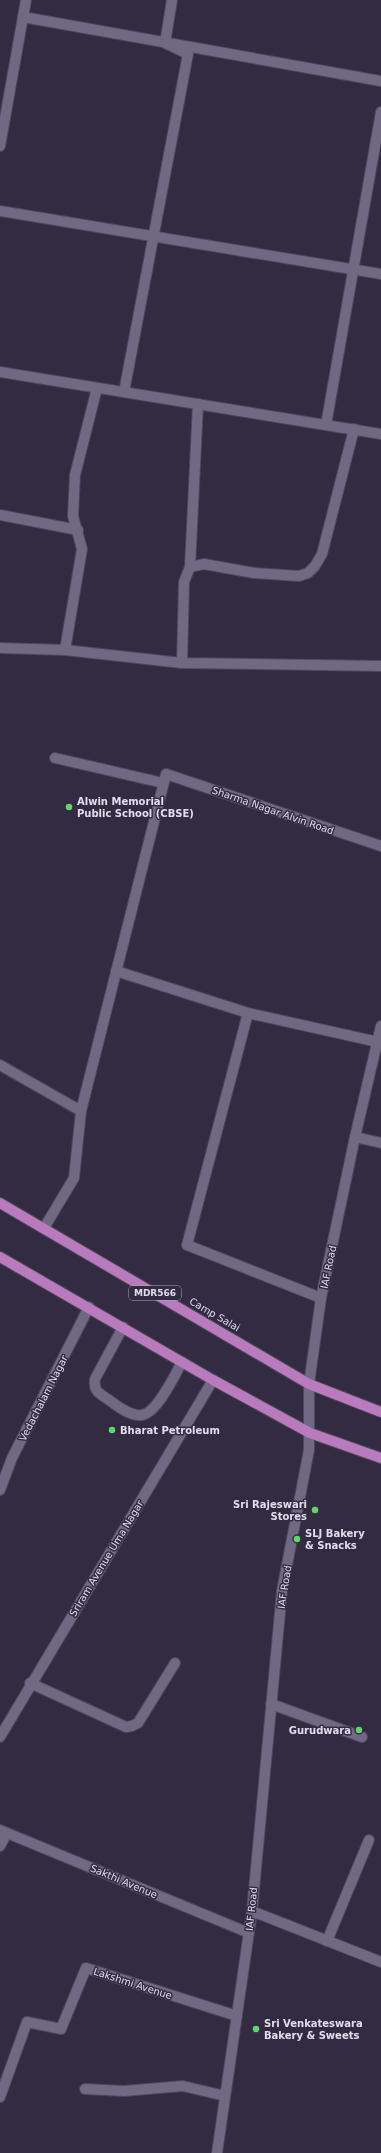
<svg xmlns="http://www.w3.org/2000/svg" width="381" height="2153" viewBox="0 0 381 2153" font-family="'DejaVu Sans',sans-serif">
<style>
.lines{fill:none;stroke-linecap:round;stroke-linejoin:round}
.minor-casing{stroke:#4e485a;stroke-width:12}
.major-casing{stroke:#4e485a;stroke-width:12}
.minor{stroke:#716983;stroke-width:10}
.major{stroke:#ba7abe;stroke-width:10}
.poi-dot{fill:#5fd56b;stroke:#322b41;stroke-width:1.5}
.labels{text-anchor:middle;stroke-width:3;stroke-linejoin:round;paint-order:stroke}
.shield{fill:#322b41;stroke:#aca8b9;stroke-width:1}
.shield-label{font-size:9px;font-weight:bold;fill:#e1ddec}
.poi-label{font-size:10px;font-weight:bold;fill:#e1ddec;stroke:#322b41;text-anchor:start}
.street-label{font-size:10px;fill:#e1ddec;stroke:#322b41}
</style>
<rect width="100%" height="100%" fill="#322b41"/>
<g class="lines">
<g class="minor-casing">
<g id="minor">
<path d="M23,17L381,81"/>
<path d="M0,146L26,0"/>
<path d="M0,211L381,274"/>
<path d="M0,372L381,434"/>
<path d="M124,392L188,54L165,43L172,0"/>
<path d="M326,425L381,112"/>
<path d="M0,515L78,530"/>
<path d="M190,567L198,404"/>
<path d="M0,648L65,650L182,663L381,666"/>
<path d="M65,650L82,549L73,516L75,475L97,388"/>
<path d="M182,663L184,582L190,567L204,564L254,573L299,576L308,573L315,566L322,554L354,429"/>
<path d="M55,758L163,783"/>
<path d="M116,971L248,1013L378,1042"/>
<path d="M248,1013L187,1245L321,1298"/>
<path d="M0,1065L81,1111"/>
<path d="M355,1137L381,1143"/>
<path d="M44,1228L74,1178L81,1111L166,774L381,846"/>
<path d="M123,1327L95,1379C93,1391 100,1394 109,1400C117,1406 131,1417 142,1415C157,1413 175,1375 182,1362"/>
<path d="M0,1490L12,1458L89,1307"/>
<path d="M30,1683L126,1727L132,1726L138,1723L175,1663"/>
<path d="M271,1704L362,1737"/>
<path d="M0,1737L213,1380"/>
<path d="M0,1830L249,1933"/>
<path d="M0,1846L7,1833"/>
<path d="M252,1911L381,1962"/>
<path d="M327,1941L369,1840"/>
<path d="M85,2089L124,2091L183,2086L225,2096"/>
<path d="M0,2097L27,2022L61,2029L86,1968L237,2016"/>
<path d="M217,2153L252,1911L282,1591L309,1450V1384L321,1298L355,1137L381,1026"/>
</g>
</g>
<g class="major-casing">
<g id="major">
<path d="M0,1203L309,1384L381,1412"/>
<path d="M0,1257L213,1380L310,1433L381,1458"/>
</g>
</g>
<use href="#minor" class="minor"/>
<use href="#major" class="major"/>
</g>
<g class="poi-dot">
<circle cx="69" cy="807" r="4"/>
<circle cx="112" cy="1430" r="4"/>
<circle cx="315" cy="1510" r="4"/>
<circle cx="297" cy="1539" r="4"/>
<circle cx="359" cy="1730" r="4"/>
<circle cx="256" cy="2029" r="4"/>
</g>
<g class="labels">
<rect class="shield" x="129" y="1286" width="52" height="14" rx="3"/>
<g class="shield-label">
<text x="155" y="1296">MDR566</text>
</g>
<g class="poi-label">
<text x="77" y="805">Alwin Memorial<tspan x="77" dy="12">Public School (CBSE)</tspan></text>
<text x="120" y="1434">Bharat Petroleum</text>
<text x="307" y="1508" text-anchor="end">Sri Rajeswari<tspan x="307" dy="12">Stores</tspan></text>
<text x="305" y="1537">SLJ Bakery<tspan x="305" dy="12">&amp; Snacks</tspan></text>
<text x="351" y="1734" text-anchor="end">Gurudwara</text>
<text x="264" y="2027">Sri Venkateswara<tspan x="264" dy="12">Bakery &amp; Sweets</tspan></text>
</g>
<g class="street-label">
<text transform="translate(273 810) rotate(19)" y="4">Sharma Nagar Alvin Road</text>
<text transform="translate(328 1267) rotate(-78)" y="4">IAF Road</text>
<text transform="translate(215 1314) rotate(30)" y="4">Camp Salai</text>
<text transform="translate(43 1398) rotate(-63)" y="4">Vedachalam Nagar</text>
<text transform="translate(106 1558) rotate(-59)" y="4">Sriram Avenue Uma Nagar</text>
<text transform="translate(284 1587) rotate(-81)" y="4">IAF Road</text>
<text transform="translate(124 1881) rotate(23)" y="4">Sakthi Avenue</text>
<text transform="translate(251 1909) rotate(-84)" y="4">IAF Road</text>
<text transform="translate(133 1983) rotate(18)" y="4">Lakshmi Avenue</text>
</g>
</g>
</svg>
